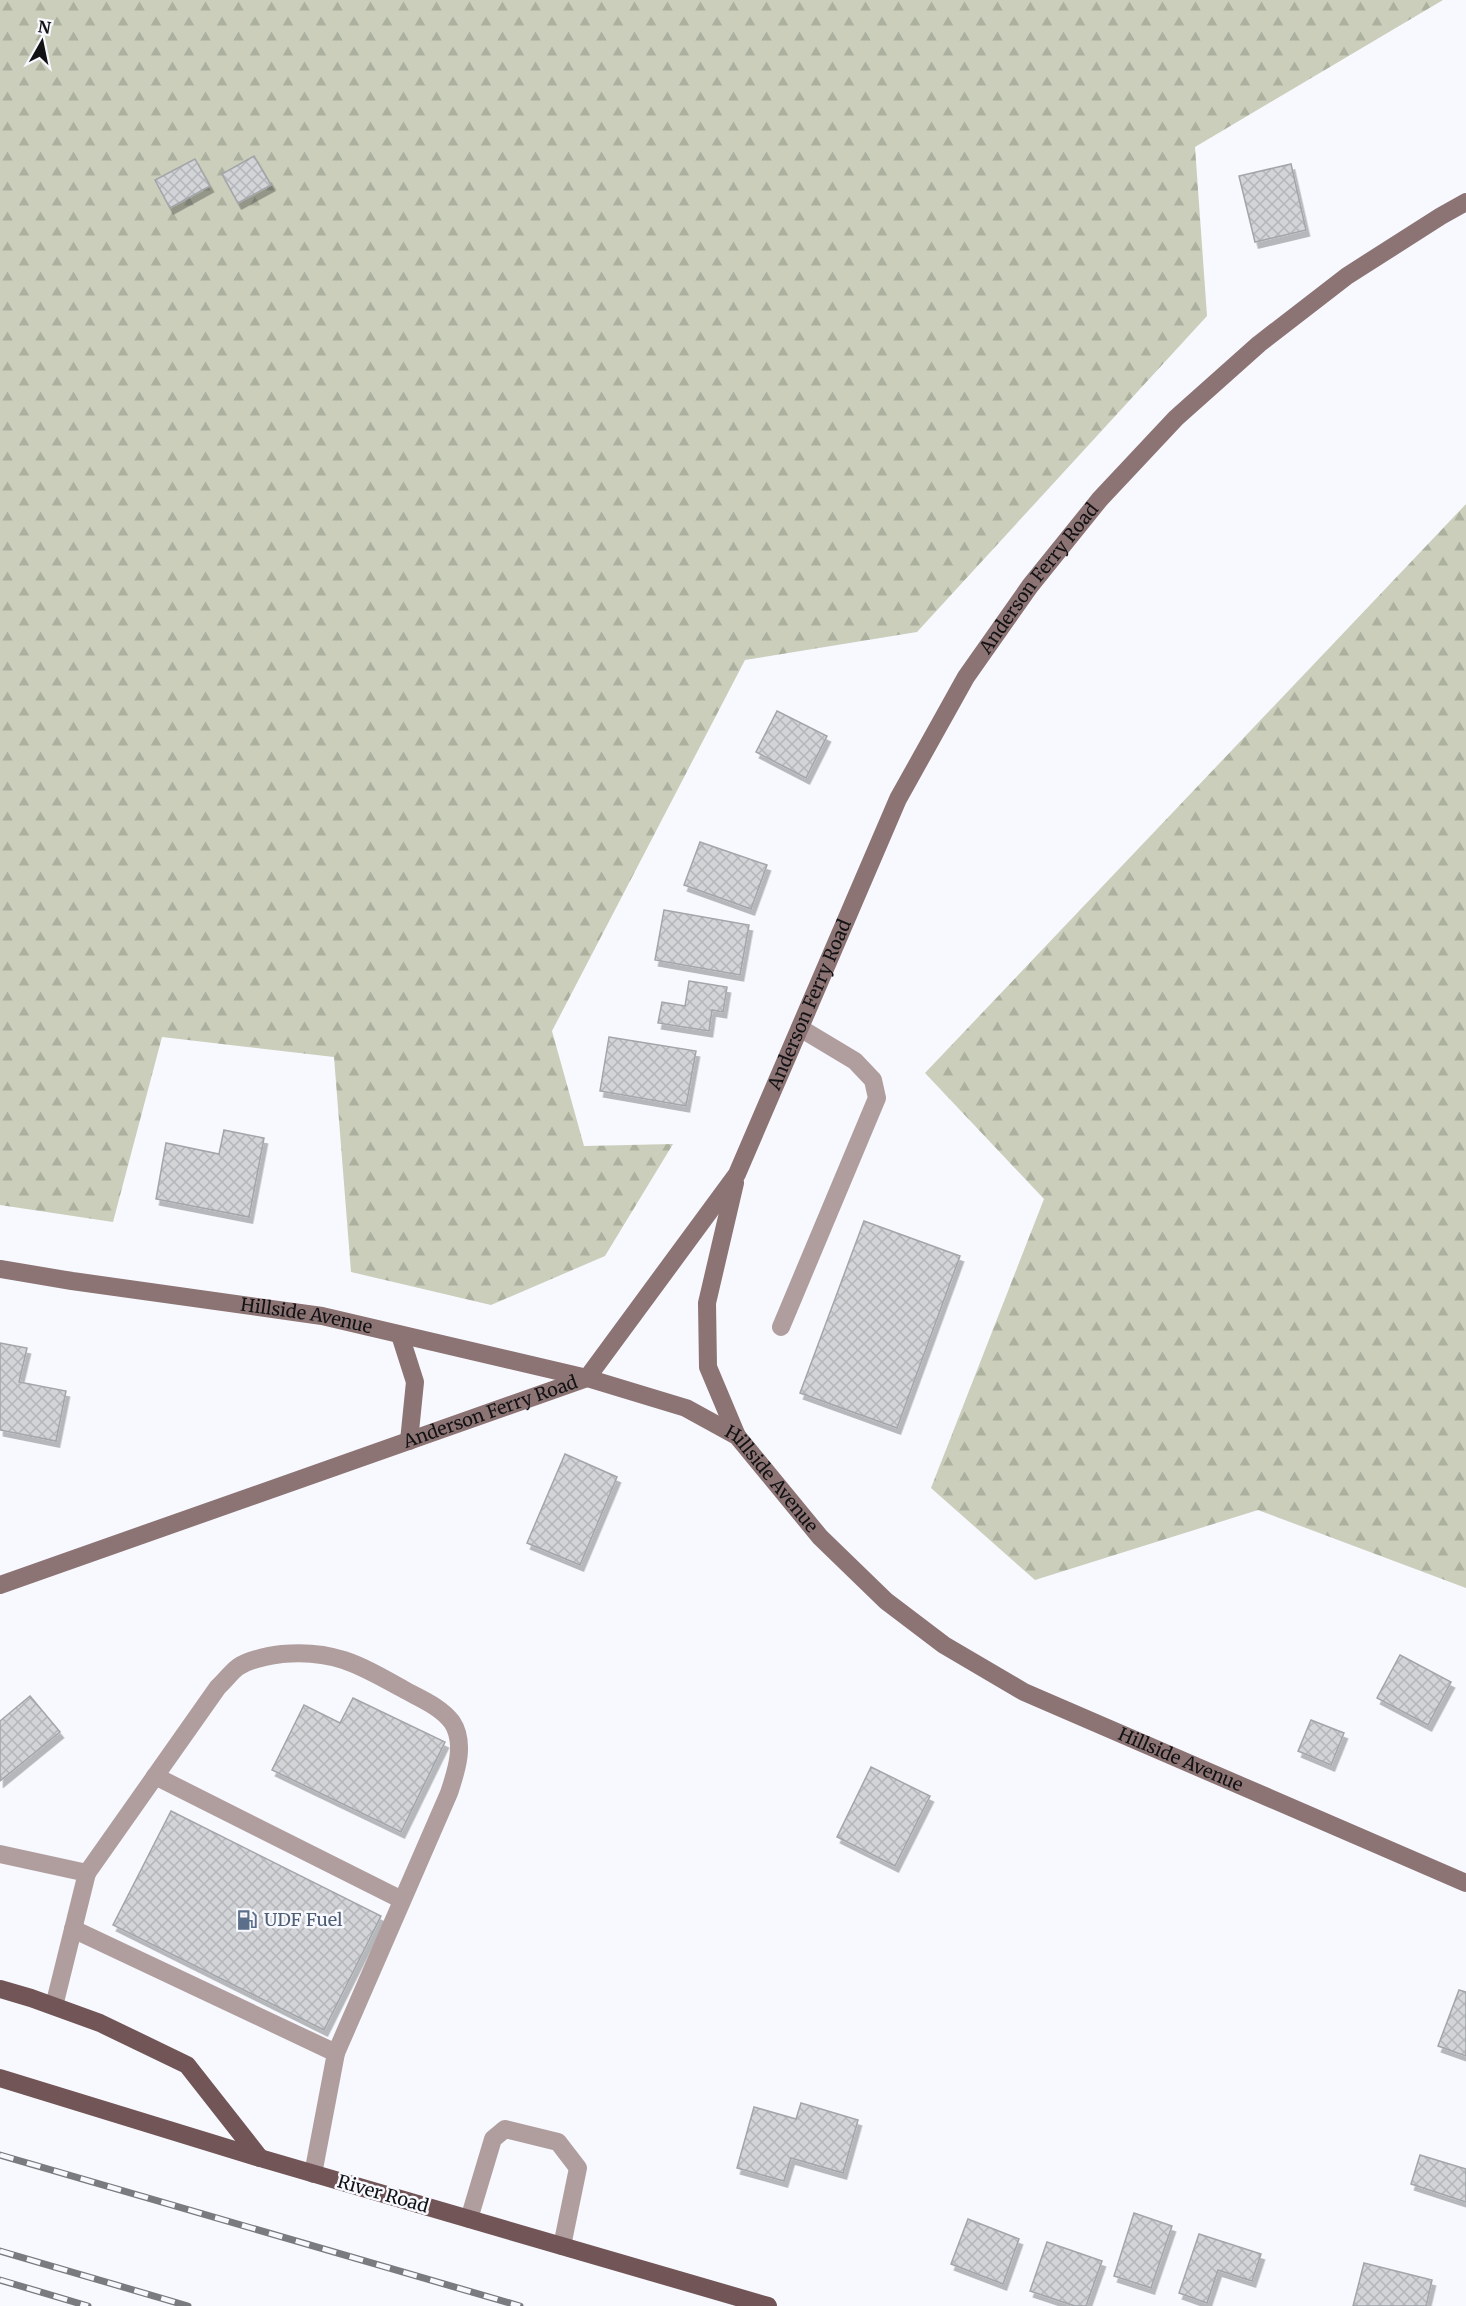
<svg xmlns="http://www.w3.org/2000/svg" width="1466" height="2306" viewBox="0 0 1466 2306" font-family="Merriweather,serif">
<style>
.forest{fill:url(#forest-firs)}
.building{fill:url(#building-cross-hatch);stroke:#a2a5a9;stroke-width:1.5;filter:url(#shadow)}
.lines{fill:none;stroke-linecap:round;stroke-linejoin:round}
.lane{stroke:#b09e9f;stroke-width:18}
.secondary{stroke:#8c7374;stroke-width:18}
.primary{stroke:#725556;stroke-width:18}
.rail-casing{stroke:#7a7b7f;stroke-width:7}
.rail{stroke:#f7f9fe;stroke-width:4.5;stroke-dasharray:14;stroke-linecap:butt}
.labels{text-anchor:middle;stroke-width:5;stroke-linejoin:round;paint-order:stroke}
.street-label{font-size:18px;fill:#121214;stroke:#f7f9fe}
.service-label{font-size:18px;fill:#4e5e75;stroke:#f7f9fe;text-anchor:start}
</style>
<defs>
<pattern id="forest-firs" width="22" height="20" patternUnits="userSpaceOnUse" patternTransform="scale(1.5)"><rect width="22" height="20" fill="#caceba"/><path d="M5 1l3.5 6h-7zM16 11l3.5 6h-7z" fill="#acb09f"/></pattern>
<pattern id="building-cross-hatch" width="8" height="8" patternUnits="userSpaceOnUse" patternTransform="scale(1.5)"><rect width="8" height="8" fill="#d2d4d8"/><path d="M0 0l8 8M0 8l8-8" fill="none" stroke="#b3b5b8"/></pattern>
<filter id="shadow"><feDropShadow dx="3.5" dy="6" stdDeviation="0" flood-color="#0004"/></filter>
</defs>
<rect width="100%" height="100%" fill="#f7f9fe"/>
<g class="forest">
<path d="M0,0H1443L1195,147L1207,316L917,632L745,660L552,1031L584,1146L673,1144L605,1256L491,1305L351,1272L334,1057L162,1037L113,1222L0,1205Z"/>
<path d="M1466,504V1588L1258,1510L1035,1580L931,1488L1044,1199L925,1073Z"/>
</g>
<g class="building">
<path d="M254,156L271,185L238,203L222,174Z"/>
<path d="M195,159L210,186L170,208L155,180Z"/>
<path d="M1291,164L1306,230L1255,242L1239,176Z"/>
<path d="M777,711L827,736L806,778L756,752Z"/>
<path d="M700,842L767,865L751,909L684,885Z"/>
<path d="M664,910L749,925L740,975L655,960Z"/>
<path d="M689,981L727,987L723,1012L712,1010L709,1031L658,1023L662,1002L685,1006Z"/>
<path d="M609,1037L696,1051L686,1106L600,1091Z"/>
<path d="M224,1130L264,1138L249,1217L156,1199L166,1143L219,1154Z"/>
<path d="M864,1221L960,1256L897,1428L800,1393Z"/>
<path d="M0,1343L27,1348L19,1382L66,1391L56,1441L0,1430Z"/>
<path d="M565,1454L617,1477L580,1565L527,1543Z"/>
<path d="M1400,1655L1451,1682L1428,1725L1377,1698Z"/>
<path d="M30,1696L60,1732L0,1781V1721Z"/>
<path d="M353,1698L445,1742L401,1832L272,1770L304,1705L340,1723Z"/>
<path d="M1311,1720L1344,1733L1331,1765L1298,1751Z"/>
<path d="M871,1767L930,1796L895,1866L837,1837Z"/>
<path d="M171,1811L381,1916L324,2030L113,1925Z"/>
<path d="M1459,1990L1466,1992V2056L1438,2046Z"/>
<path d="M801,2103L858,2120L843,2173L791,2158L784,2181L737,2168L754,2107L796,2119Z"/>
<path d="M1420,2155L1466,2169V2202L1411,2184Z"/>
<path d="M1134,2213L1172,2226L1151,2288L1114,2276Z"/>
<path d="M968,2219L1019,2239L1003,2284L951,2264Z"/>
<path d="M1199,2234L1261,2254L1252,2281L1218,2270L1207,2303L1179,2293Z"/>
<path d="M1047,2242L1102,2261L1086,2306H1075L1030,2291Z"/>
<path d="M1364,2263L1432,2280L1426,2306H1353Z"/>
</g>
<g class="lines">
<g class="lane">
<path d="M781,1327L877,1098L873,1080L855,1061L800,1028"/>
<path d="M155,1776L402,1900"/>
<path d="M0,1854L87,1873L54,2006"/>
<path d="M87,1873L218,1687C225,1681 231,1672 238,1667C250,1659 267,1656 282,1654C333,1649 360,1665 403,1689C419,1698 440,1706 452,1722C466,1743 456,1772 449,1793L336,2053"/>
<path d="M73,1929L336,2053L313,2174"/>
<path d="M469,2219L493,2139L505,2129L558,2142L578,2168L562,2246"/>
</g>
<g class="secondary">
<path d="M735,1183L707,1303L708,1367L737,1436"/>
<path id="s1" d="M0,1269L72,1281L322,1316L587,1378L686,1408L737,1436L820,1537L886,1601L944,1645L1024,1692L1466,1883"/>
<path d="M400,1335L415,1382L409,1441"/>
<path id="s2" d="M0,1585L587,1378L737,1174L898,799L966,677L1030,586L1100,499L1176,418L1259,344L1347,276L1441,216L1466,202"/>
</g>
<g class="primary">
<path d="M0,1989L31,1998L100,2023L187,2065L260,2158"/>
<path d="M0,2078L260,2158L768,2306"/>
</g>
<g class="rail-casing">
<g id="rail">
<path d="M0,2155L520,2306"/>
<path d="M0,2251L188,2306"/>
<path d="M0,2280L88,2306"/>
</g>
</g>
<use href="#rail" class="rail"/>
</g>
<defs>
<g id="fuel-bare" transform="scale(1.62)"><path d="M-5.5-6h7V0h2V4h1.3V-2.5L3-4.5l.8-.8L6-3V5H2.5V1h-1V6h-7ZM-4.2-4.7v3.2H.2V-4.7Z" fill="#5c6f8a" stroke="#f7f9fe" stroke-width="2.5" paint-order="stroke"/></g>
</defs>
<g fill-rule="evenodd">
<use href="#fuel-bare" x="247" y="1920"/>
</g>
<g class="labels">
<g class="street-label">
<text dy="6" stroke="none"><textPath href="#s2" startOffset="1546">Anderson Ferry Road</textPath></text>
<text dy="6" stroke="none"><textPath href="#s2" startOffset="1060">Anderson Ferry Road</textPath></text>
<text dy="6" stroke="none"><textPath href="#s1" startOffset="310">Hillside Avenue</textPath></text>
<text dy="6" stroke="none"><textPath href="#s2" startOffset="520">Anderson Ferry Road</textPath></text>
<text dy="6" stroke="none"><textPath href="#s1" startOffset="814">Hillside Avenue</textPath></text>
<text dy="6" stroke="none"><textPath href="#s1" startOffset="1318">Hillside Avenue</textPath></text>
<text transform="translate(383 2194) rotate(16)" y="6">River Road</text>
</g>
<g class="service-label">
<text x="264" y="1926">UDF Fuel</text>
</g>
</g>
<g transform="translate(42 42) rotate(9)" stroke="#f7f9fe" stroke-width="4.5" paint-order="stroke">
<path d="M0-4.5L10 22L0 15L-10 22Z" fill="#121214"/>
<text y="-9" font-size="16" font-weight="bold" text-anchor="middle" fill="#121214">N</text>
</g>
</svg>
